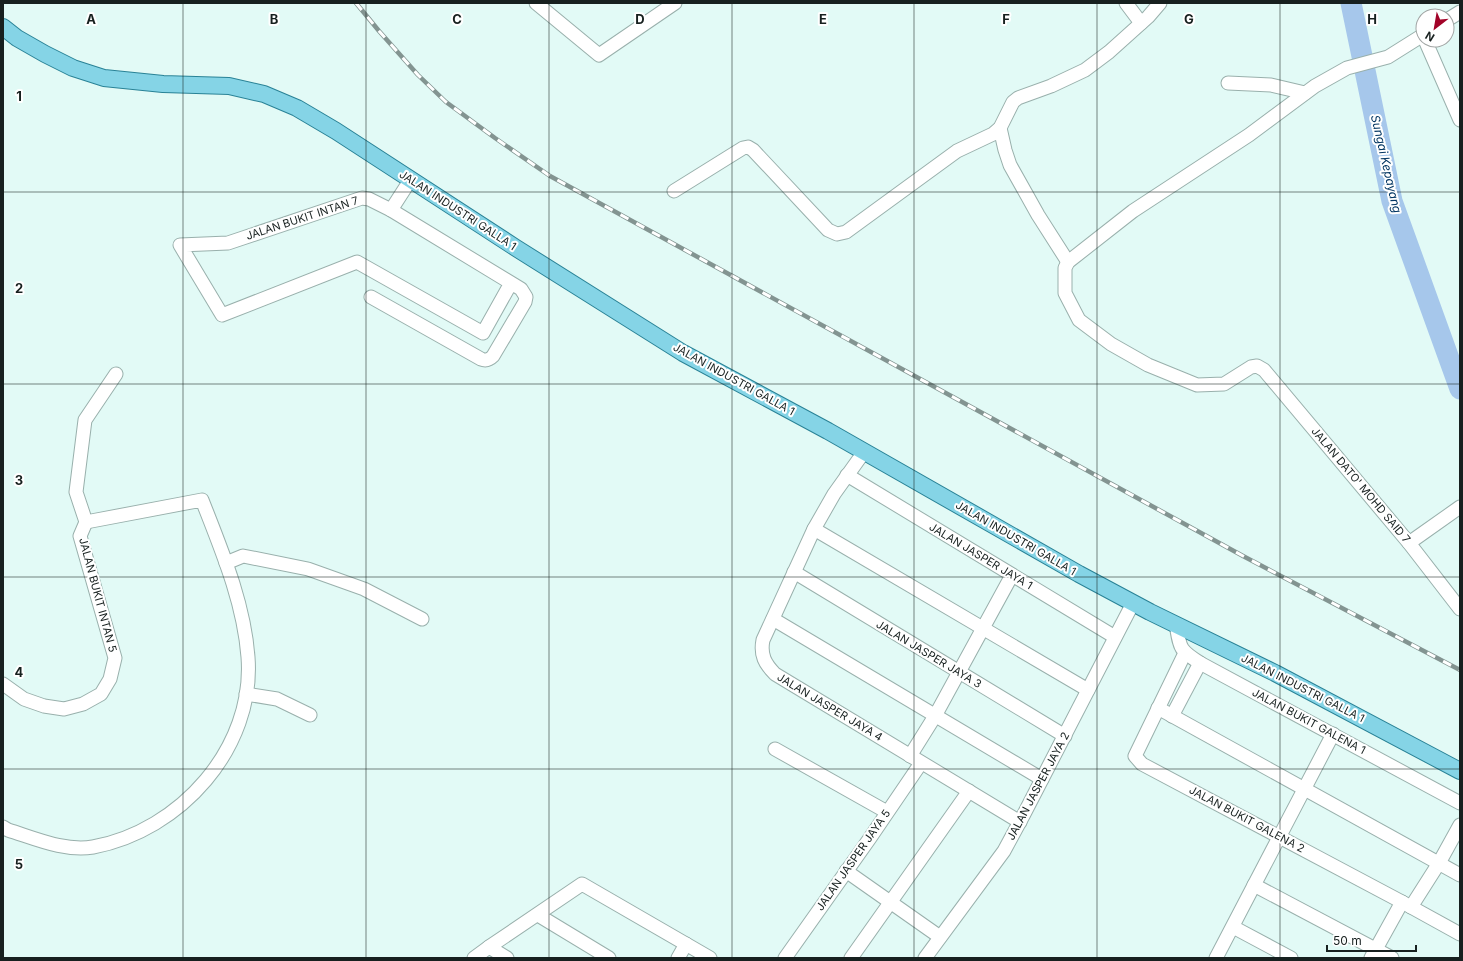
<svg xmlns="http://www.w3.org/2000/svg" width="1463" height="961" viewBox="0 0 1463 961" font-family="Inter,sans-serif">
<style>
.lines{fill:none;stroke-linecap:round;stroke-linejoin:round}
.river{stroke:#a6c7eb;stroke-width:21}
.minor-casing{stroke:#99b0ac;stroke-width:15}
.major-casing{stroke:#298296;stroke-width:18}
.minor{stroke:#fff;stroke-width:13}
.major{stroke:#85d4e6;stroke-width:16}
.rail-casing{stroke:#839491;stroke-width:4.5}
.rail{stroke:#fff;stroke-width:3;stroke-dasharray:9;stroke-linecap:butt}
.grid{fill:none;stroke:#17201f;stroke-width:1;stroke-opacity:0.55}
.labels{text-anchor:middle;stroke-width:4;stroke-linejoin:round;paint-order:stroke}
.street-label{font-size:11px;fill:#17201f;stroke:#fff}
.water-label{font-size:12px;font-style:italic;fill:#043763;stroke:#fff}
.grid-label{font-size:13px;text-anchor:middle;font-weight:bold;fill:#17201f;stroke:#fff;stroke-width:4;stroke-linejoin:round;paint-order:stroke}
</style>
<rect width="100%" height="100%" fill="#e2faf6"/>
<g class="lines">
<path class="river" d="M1351,3L1392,201L1460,389"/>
<g class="minor-casing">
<g id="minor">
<path d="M536,3L599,55L675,3"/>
<path d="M1126,3L1141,23"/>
<path d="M1447,20L1460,12"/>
<path d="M1423,35L1388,57L1347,68L1315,86L1249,135L1133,211L1068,262L1065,268V293L1079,320L1111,344L1148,365L1197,385L1224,384L1251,367L1257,366L1264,370L1409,543L1460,609"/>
<path d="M1425,40L1460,120"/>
<path d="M1228,83L1271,85L1305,93"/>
<path d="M1000,128L1005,150L1010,165L1038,215L1068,262"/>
<path d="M674,191L743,148L748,147L753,150L828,230L837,234L846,232L957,151L993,134L1000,128L1013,102L1018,98L1051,86L1085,70L1109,52L1148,17L1160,3"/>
<path d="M391,210L411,179"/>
<path d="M371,297L481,359C486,361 489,360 493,356L525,302L526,297L521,289L391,210L369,199L362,198L228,243L180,245L222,315L357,262L483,333L511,283"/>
<path d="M864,452L834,494L814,529L763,640C760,655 765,664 775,674L1020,822"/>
<path d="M847,475L1115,637"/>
<path d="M814,529L1088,690"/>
<path d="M1409,543L1460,507"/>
<path d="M226,563L243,556L308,569L364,589L422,619"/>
<path d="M794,572L1065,736"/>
<path d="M773,619L1042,779"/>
<path d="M1176,624C1180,648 1179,650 1200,663L1460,803"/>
<path d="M1185,653L1135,756L1142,764L1402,902L1460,934"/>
<path d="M3,684L24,699L44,706L64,709L83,704L101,694L110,679L115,658L80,536L86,522L76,492L85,420L116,374"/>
<path d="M246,694L277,699L310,715"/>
<path d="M1158,708L1460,875"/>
<path d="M1172,716L1200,663"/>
<path d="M775,749L887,812"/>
<path d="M910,756L935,716L1012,575"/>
<path d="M3,827L8,830C34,838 65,852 93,847C180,831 255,748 248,657C244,603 222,551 202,500L86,522"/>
<path d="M846,871L940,937"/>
<path d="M1254,885L1392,958"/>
<path d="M1411,907L1439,863L1460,825"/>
<path d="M538,915L609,958"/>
<path d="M1233,927L1291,958"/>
<path d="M489,947L582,884L710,958"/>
<path d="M474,958L489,947L507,958"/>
<path d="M678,958L686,944"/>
<path d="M785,958L870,838L921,763"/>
<path d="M851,958L969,791"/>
<path d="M925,958L1004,851L1024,814L1133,603"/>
<path d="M1216,958L1333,734"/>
<path d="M1371,958L1402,902"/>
</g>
</g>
<g class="major-casing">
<path id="major" d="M3,27L17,38L45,54L73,68L104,78L163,84L229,86L264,94L297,108L336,131L516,248L683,353L828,431L1079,574L1150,612L1275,673L1460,771"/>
</g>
<use href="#minor" class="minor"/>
<use href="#major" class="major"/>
<g class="rail-casing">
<path id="rail" d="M356,3L379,31L418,75L446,102L495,138L550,176L1243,556L1460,670"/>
</g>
<use href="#rail" class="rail"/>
</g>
<path class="grid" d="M183,3V958M366,3V958M549,3V958M732,3V958M914,3V958M1097,3V958M1280,3V958M3,192H1460M3,384H1460M3,577H1460M3,769H1460"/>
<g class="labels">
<g class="street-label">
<text transform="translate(458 210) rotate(33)" y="4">JALAN INDUSTRI GALLA 1</text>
<text transform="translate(302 218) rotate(-18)" y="4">JALAN BUKIT INTAN 7</text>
<text transform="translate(734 379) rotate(29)" y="4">JALAN INDUSTRI GALLA 1</text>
<text transform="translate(1361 485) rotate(50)" y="4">JALAN DATO' MOHD SAID 7</text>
<text transform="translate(1016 538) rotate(30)" y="4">JALAN INDUSTRI GALLA 1</text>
<text transform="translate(981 556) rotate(31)" y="4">JALAN JASPER JAYA 1</text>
<text transform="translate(98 595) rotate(75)" y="4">JALAN BUKIT INTAN 5</text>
<text transform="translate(929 654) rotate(31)" y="4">JALAN JASPER JAYA 3</text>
<text transform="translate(1303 688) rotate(27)" y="4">JALAN INDUSTRI GALLA 1</text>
<text transform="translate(830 707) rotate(31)" y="4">JALAN JASPER JAYA 4</text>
<text transform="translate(1309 721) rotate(28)" y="4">JALAN BUKIT GALENA 1</text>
<text transform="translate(1038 786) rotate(-62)" y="4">JALAN JASPER JAYA 2</text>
<text transform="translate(1247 819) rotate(28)" y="4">JALAN BUKIT GALENA 2</text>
<text transform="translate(853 860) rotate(-55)" y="4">JALAN JASPER JAYA 5</text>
</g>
<g class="water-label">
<text transform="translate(1386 164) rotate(77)" y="4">Sungai Kepayang</text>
</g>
</g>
<g class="grid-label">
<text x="91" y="24">A</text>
<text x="274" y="24">B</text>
<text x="457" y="24">C</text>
<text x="640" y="24">D</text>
<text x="823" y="24">E</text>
<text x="1006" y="24">F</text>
<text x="1189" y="24">G</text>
<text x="1372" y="24">H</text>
<text x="19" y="101">1</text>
<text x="19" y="293">2</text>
<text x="19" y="485">3</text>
<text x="19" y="677">4</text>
<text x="19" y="869">5</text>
</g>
<rect width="1463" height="961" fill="none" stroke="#17201f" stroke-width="8"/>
<g transform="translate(1435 28) rotate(211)"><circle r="19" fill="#ffffff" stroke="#a2a6a5"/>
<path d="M0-3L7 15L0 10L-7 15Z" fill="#a20328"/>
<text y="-6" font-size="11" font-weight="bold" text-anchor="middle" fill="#17201f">N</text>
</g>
<path d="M1327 945v6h89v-6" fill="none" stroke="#17201f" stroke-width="2"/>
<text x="1333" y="945" font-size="12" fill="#17201f" stroke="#ffffff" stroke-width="3" paint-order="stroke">50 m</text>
</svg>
